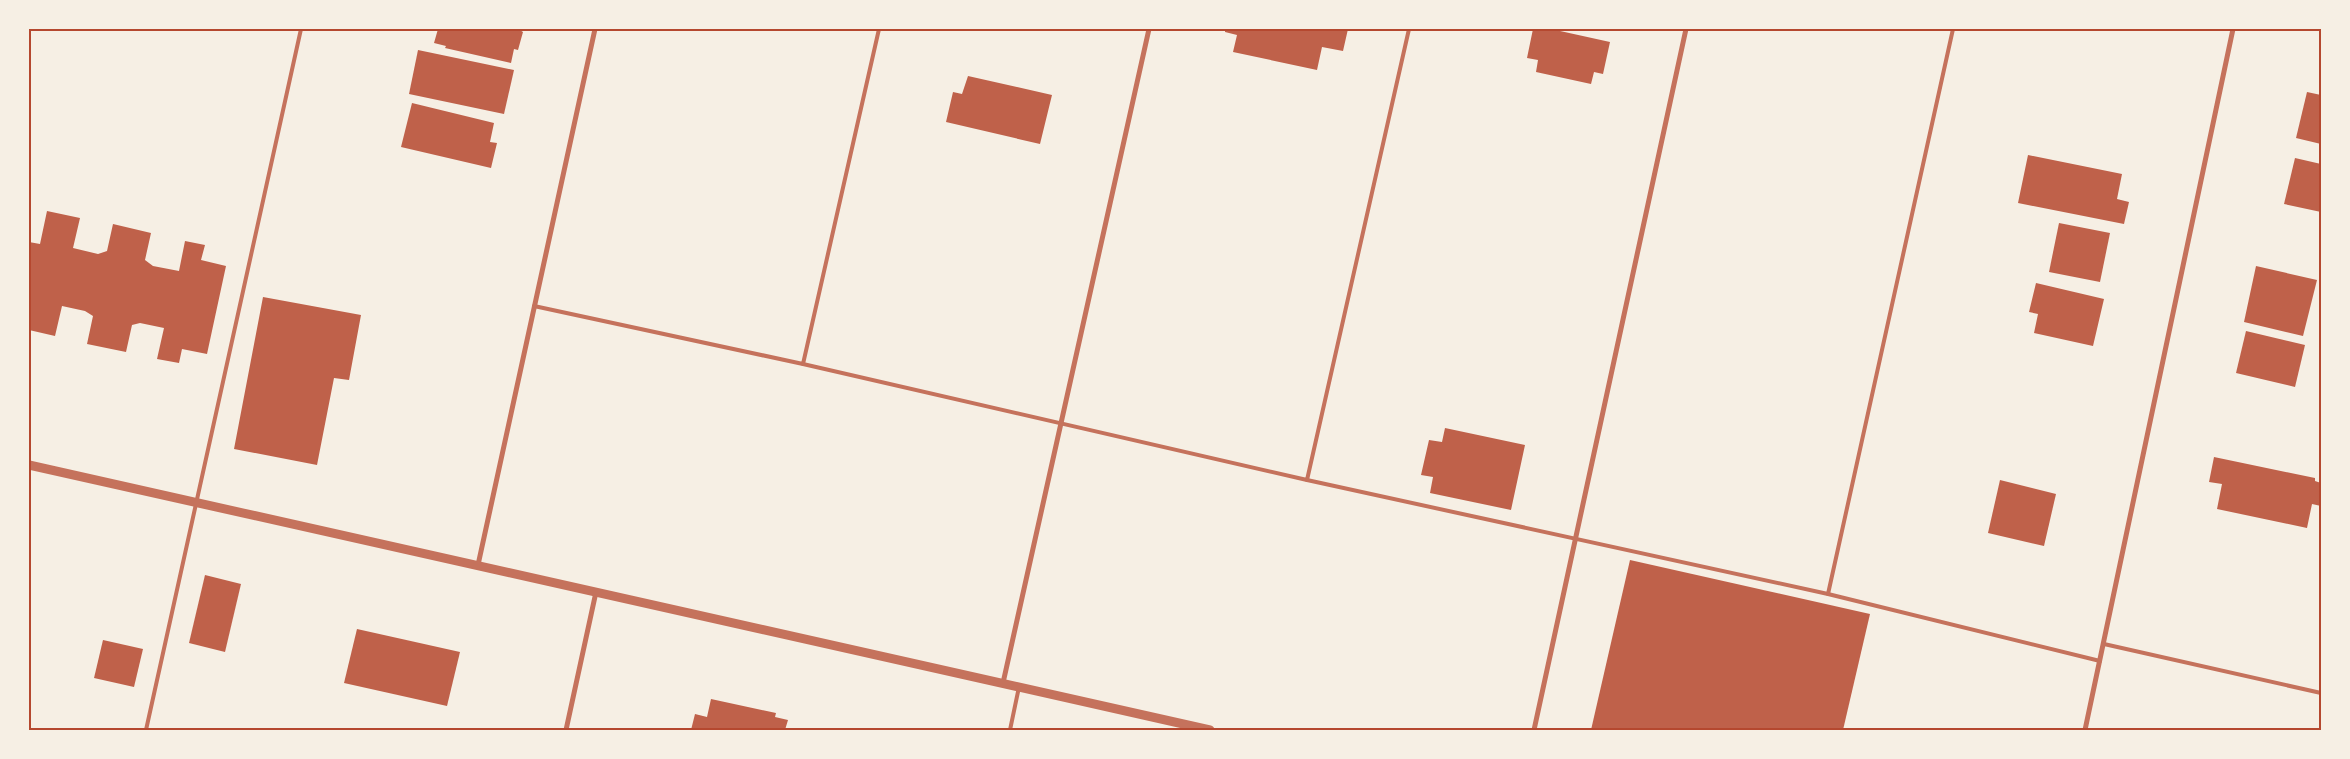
<svg xmlns="http://www.w3.org/2000/svg" width="2350" height="759" viewBox="0 0 2350 759" font-family="Manrope,sans-serif">
<style>
.building{fill:#bf614a}
.lines{fill:none;stroke-linecap:round;stroke-linejoin:round}
.service{stroke:#c5725c;stroke-width:4}
.minor{stroke:#c5725c;stroke-width:5}
.tertiary{stroke:#c5725c;stroke-width:9}
.neatline{fill:none;stroke:#b5482f;stroke-width:2}
</style>
<rect width="100%" height="100%" fill="#f6efe4"/>
<g class="building">
<path d="M438,29H518L523,32L518,50L514,49L511,63L445,48L446,46L434,43Z"/>
<path d="M1225,29H1348L1343,51L1322,47L1317,70L1233,52L1237,35L1225,32Z"/>
<path d="M1533,29H1551L1610,42L1603,74L1594,72L1591,84L1536,72L1538,60L1527,58Z"/>
<path d="M418,50L514,70L504,114L409,94Z"/>
<path d="M968,76L1052,95L1040,144L946,122L953,92L962,94Z"/>
<path d="M2307,92L2321,95V144L2296,138Z"/>
<path d="M412,103L494,123L490,142L497,143L491,168L401,147Z"/>
<path d="M2028,155L2122,174L2117,199L2129,202L2124,224L2018,203Z"/>
<path d="M2295,158L2321,164V212L2284,204Z"/>
<path d="M47,211L80,218L73,248L98,254L107,251L113,224L151,233L145,260L153,266L179,271L185,241L205,245L201,260L226,266L207,354L182,349L179,363L157,359L164,328L140,323L132,325L126,352L87,344L93,316L85,311L62,306L55,336L29,330V242L40,244Z"/>
<path d="M2059,223L2110,233L2100,282L2049,272Z"/>
<path d="M2256,266L2317,280L2303,336L2244,322Z"/>
<path d="M2036,283L2104,299L2093,346L2034,333L2038,314L2029,312Z"/>
<path d="M263,297L361,315L349,380L334,378L317,465L234,449Z"/>
<path d="M2246,331L2305,345L2295,387L2236,373Z"/>
<path d="M1445,428L1525,445L1511,510L1430,493L1433,477L1421,475L1429,440L1442,442Z"/>
<path d="M2214,457L2315,478V481L2321,483V506L2312,504L2307,528L2217,509L2222,484L2209,482Z"/>
<path d="M2000,480L2056,494L2044,546L1988,533Z"/>
<path d="M1630,560L1870,614L1843,730H1591Z"/>
<path d="M205,575L241,584L225,652L189,643Z"/>
<path d="M357,629L460,652L447,706L344,683Z"/>
<path d="M103,640L143,649L134,687L94,678Z"/>
<path d="M711,699L776,713L775,717L788,720L785,730H691L695,714L707,717Z"/>
</g>
<g class="lines">
<g class="service">
<path d="M534,306L803,364L879,29"/>
<path d="M803,364L1307,480L1409,29"/>
<path d="M1307,480L1828,594L2100,661"/>
<path d="M1828,594L1953,29"/>
<path d="M2104,644L2321,693"/>
<path d="M146,730L301,29"/>
<path d="M1010,730L1019,687"/>
</g>
<g class="minor">
<path d="M478,565L595,29"/>
<path d="M1003,683L1149,29"/>
<path d="M566,730L596,592"/>
<path d="M1534,730L1686,29"/>
<path d="M2085,730L2233,29"/>
</g>
<path class="tertiary" d="M29,465L1210,730"/>
</g>
<rect width="2350" height="759" fill="none" stroke="#f6efe4" stroke-width="60"/>
<rect x="30" y="30" width="2290" height="699" class="neatline"/>
</svg>
